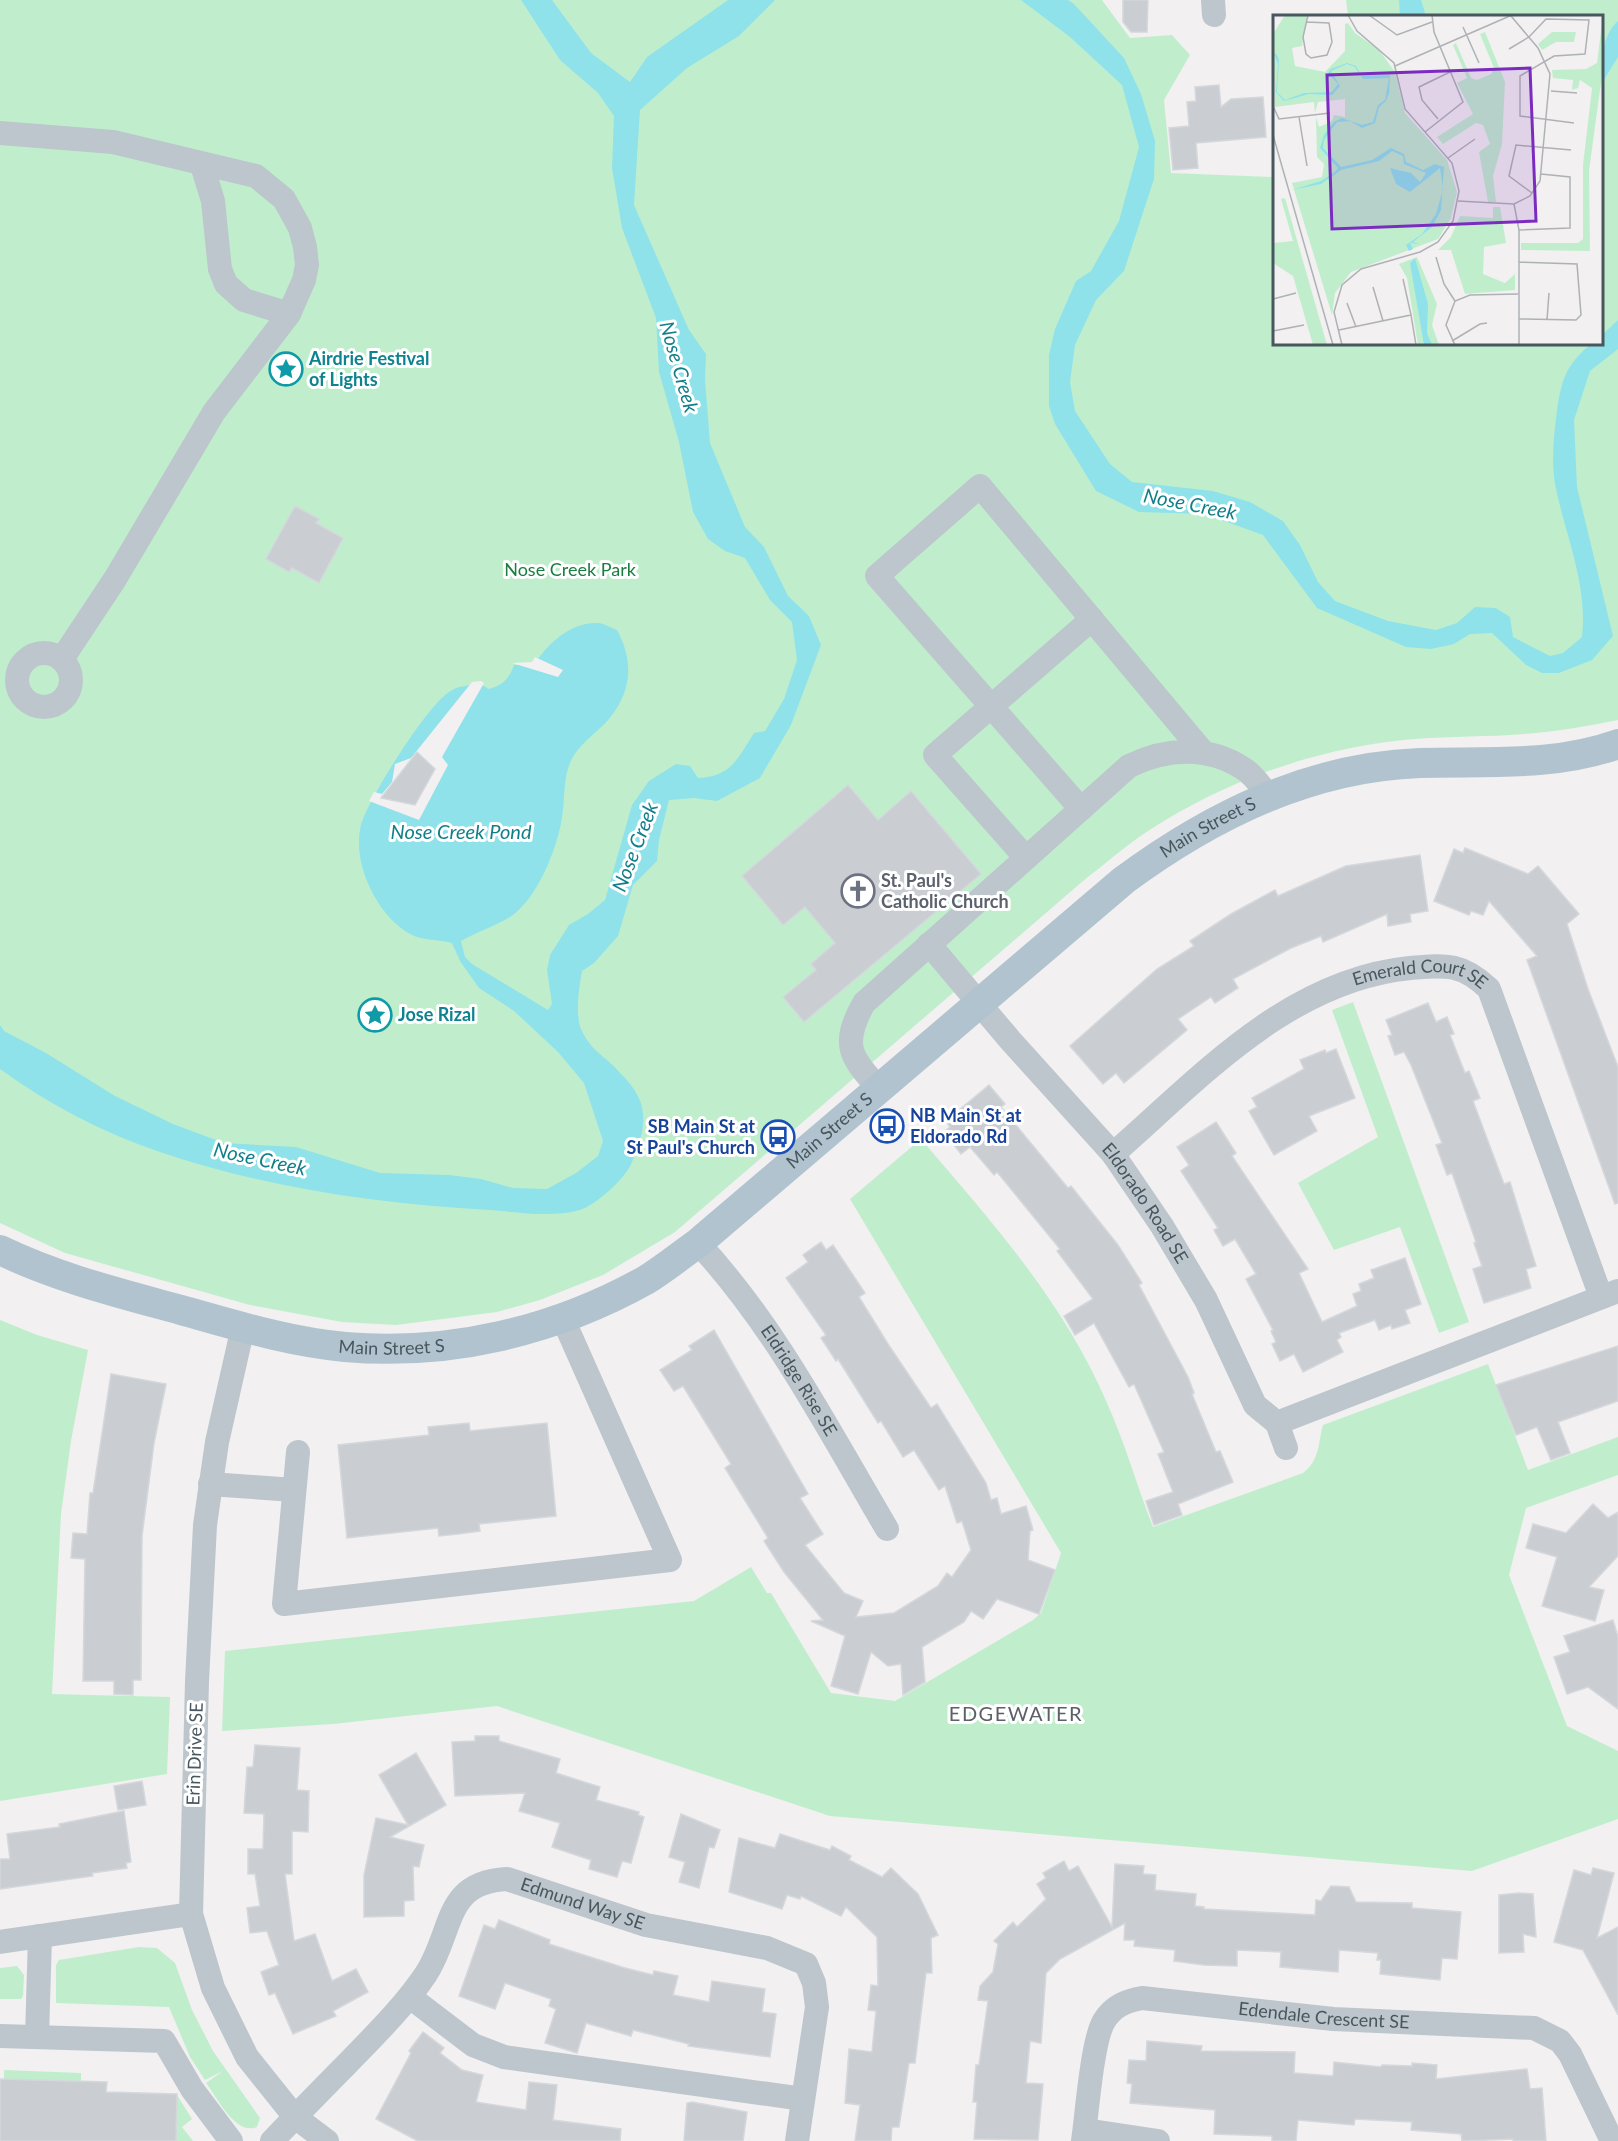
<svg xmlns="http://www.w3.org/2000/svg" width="1618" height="2141" viewBox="0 0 1618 2141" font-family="Lato,sans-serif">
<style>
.green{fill:#c0eecd}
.water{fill:#8fe2ea}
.pier{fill:#f2f0f0}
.building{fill:#caced2;stroke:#d4d7db;stroke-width:1.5}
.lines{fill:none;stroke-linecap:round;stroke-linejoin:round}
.minor{stroke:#bcc6cc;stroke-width:24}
.major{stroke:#b1c3ce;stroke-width:30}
.labels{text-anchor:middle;stroke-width:6;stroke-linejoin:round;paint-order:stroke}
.culture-label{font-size:18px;font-weight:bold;fill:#0d838f;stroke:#fff;text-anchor:start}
.park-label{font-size:18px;fill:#1a7e40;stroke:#fff}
.street-label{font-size:18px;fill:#48565d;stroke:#fff}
.worship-label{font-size:18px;font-weight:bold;fill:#5b616d;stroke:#fff;text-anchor:start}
.transit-label{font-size:18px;font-weight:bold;fill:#164399;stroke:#fff;text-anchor:start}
.water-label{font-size:20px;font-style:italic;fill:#107f8a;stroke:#fff}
.neighbourhood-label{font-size:20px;letter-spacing:1.5px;fill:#5d6165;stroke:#fff}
.inset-road{fill:none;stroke:#aeb2b5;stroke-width:1.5}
.view{fill:#7b2cbf;fill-opacity:0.15;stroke:#7b2cbf;stroke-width:3}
.inset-edge{fill:none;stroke:#48565d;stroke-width:3}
</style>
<rect width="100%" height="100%" fill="#f2f0f0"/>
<g class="green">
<path d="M0,0H1102L1130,38L1172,35L1190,55L1164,100L1171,173L1274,177V344H1602V16H1348L1346,0H1618V720C1587,726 1556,732 1524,734C1488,737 1451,736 1415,739C1319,747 1229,779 1148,831C1125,846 1105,864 1083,881L675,1232L603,1275L540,1300L497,1312L396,1325L342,1322L250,1305L65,1253L0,1223Z"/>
<path d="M1353,1002L1469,1322L1439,1333L1400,1227L1334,1250L1298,1183L1378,1137L1332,1010Z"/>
<path d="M921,1139C991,1221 1064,1302 1107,1403C1125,1443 1137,1486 1153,1527L1303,1473C1320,1460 1318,1443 1323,1425L1488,1364L1528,1470L1618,1437V1475L1526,1508L1509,1575L1567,1726L1618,1751V1819L1472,1871L830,1816L497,1706L333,1724L222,1731L225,1651L694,1601L751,1567L767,1593H771L831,1693L895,1701L1033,1620L1041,1613L1061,1553L850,1199Z"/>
<path d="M0,1320L37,1335L88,1350L71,1441L61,1514L52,1694L170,1697L167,1774L0,1801Z"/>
<path d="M139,1947L157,1948L175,1963L192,2010L213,2051L260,2118L257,2127C235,2136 217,2097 206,2083L223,2071L205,2080L190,2057L169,2007L56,2003V1965L59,1960Z"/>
<path d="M17,1966L24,1975L23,1996L21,1999H0V1968Z"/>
<path d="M4,2070L81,2073V2081L4,2079Z"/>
<path d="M177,2095L192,2119L182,2127L193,2141H176Z"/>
</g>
<g class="water">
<path d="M521,0H552L591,53L630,82L647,57L728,0H775L739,36L687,68L640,110L634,205L689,330L706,354L705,379L710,443L745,527L764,547L788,596L809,616L821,645L791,725L760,778L717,801L694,798L669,800L659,840L657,861L633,885L618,936L594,963L582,971C579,987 575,1014 581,1029C587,1043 596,1051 607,1060C645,1095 653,1112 632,1162C626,1178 596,1205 580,1210C551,1218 518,1212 489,1210C378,1204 266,1188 160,1152C102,1132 49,1105 0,1069V1025L4,1031L46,1053L115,1096L173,1124L224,1143L296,1147L380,1173L449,1175L481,1179L513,1188L547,1189L576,1173L598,1156L603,1141L584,1083L558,1052L514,1011L479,988L460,961L452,943C438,939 424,941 412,935C378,918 351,863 361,825C368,799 427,706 449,692C457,686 470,685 480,684L489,689C503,685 509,679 514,665H534C547,644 571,621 599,623C605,624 612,628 617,630C634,661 632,691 609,719C596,734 578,744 570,763C563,779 565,800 562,817C558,847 537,900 510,917C495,926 477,932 461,941L465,957L472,964L548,1010L552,1004L547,970L550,955L569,925L588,914L605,900L632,805L649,781L676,764L690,766L698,778C731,777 738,758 754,733L765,731L784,699L797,660L792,622L770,600L745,558L725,551L708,539L693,512L679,442L659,372L656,318L622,228L612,168L614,116L598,93L560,60Z"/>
<path d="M1021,0H1068L1074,4L1124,58L1141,94L1155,141L1154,179L1124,271L1096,300L1075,345L1070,382L1075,411L1110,464L1132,482L1213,491L1250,502L1283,521L1300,545L1318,582L1335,601L1388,621L1436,630L1457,623L1475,607L1496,608L1510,617L1513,637L1550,656L1563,653L1582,637C1588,584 1565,535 1555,484C1551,459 1554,435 1557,410C1562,378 1566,365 1591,344H1602V335L1618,320V349L1590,371L1574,420L1577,487L1613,636L1592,660L1559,673H1542L1526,665L1492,633L1470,634L1454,644L1431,649L1406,647L1317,608L1263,535L1205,514L1139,512L1096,491L1055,424L1049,406V355L1055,329L1076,281L1091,271L1119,221L1139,147L1122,85L1070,37Z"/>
<path d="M1399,0H1421L1426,16H1400Z"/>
<path d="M1618,21V57L1602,83C1601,60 1601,37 1618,21Z"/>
</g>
<g class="pier">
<path d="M535,657L563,670L558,677L512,663L532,662Z"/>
<path d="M481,681L484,683L442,757L448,765L419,820L369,801L374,792L382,794L392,782L395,764L411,758L472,682Z"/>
</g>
<g class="building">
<path d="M1123,0H1148L1147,32H1131L1123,22Z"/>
<path d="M1219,85L1221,107L1231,99L1263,97L1266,137L1196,143L1198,168L1173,170L1169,128L1189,126L1187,102L1196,101L1195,87Z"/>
<path d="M295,506L319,519L316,523L343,538L319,583L292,568L289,572L266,559Z"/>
<path d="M417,752L435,769L415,805L381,798Z"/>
<path d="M848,785L878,820L911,791L981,874L804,1022L783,997L816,970L811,964L835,943L805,907L783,925L742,876Z"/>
<path d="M1465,848L1528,874L1538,866L1579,914L1567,924L1588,989L1618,1067V1203L1615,1204L1527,960L1537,956L1489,901L1483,915L1471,911L1469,915L1434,901L1454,849L1463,853Z"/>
<path d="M1420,855L1428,911L1410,914L1411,922L1388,926L1387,914L1323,942L1321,936L1291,948L1233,979L1238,988L1215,1003L1211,997L1178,1019L1187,1030L1124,1083L1116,1073L1103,1084L1070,1046L1157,969L1194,946L1190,941L1231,914L1275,890L1278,896L1346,866Z"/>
<path d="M1428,1003L1436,1022L1447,1017L1454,1034L1450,1035L1465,1073L1469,1071L1480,1098L1473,1101L1504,1184L1510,1182L1536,1266L1526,1269L1531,1288L1484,1303L1473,1269L1482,1266L1474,1243L1476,1242L1452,1173L1447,1175L1436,1145L1442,1143L1411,1065L1404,1052L1395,1055L1388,1036L1392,1035L1386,1020Z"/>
<path d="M1336,1049L1355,1098L1309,1116L1317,1131L1274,1155L1249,1111L1257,1107L1252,1098L1304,1069L1300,1060L1325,1050L1326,1053Z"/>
<path d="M989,1085L1005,1104L1001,1107L1068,1188L1071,1186L1118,1245L1142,1283L1139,1285L1188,1377L1194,1393L1192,1394L1216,1452L1220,1451L1233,1482L1178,1504L1182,1515L1154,1525L1146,1501L1173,1492L1158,1454L1164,1452L1134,1384L1129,1387L1094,1323L1075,1335L1064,1316L1093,1299L1057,1251L1060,1249L997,1172L994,1175L970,1147L961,1154L944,1132L950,1127L946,1121Z"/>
<path d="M1216,1122L1236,1153L1232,1156L1308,1269L1299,1273L1322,1322L1357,1306L1353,1294L1361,1291L1359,1284L1374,1278L1371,1270L1405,1258L1421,1304L1405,1310L1410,1323L1392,1329L1391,1325L1379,1330L1375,1320L1339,1333L1341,1337L1337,1340L1343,1352L1303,1372L1294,1354L1280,1361L1272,1344L1276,1342L1271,1331L1273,1330L1246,1279L1256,1274L1235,1239L1223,1246L1214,1230L1218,1228L1181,1171L1189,1165L1177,1147Z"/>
<path d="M821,1242L826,1250L833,1245L865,1293L859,1297L888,1344L931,1408L937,1404L986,1483L991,1500L997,1498L1001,1514L1026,1506L1033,1530L1030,1531L1028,1560L1055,1570L1039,1614L997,1599L983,1619L971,1611L964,1622L922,1647L925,1682L903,1695L901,1664L888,1666L871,1652L858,1694L831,1686L845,1636L811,1621L823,1620L784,1572L764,1541L768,1538L725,1468L731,1464L683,1386L674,1391L660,1370L692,1350L689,1346L714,1330L808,1494L800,1498L823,1534L805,1545L844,1593L863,1601L856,1617L894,1613L938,1586L947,1573L952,1577L971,1550L962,1521L957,1523L945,1486L939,1490L914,1450L903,1457L881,1421L878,1423L838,1359L836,1361L821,1338L826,1335L786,1278L808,1262L803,1255Z"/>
<path d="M1618,1346V1401L1558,1422L1570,1453L1551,1460L1537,1427L1516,1435L1496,1385Z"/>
<path d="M111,1374L166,1384L154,1443L142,1536L141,1680H133V1695L114,1694V1681H83L85,1559L71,1558L73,1533L87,1534L90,1493H93Z"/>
<path d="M469,1423L470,1431L547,1423L556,1516L479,1524L480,1531L458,1534L439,1536L438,1528L347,1538L338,1445L429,1435L428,1427Z"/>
<path d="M1593,1504L1608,1518L1618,1512V1556L1589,1587L1604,1590L1595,1621L1542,1606L1557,1557L1526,1548L1533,1524L1566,1533Z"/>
<path d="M1613,1620L1618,1637V1709L1588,1687L1567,1694L1554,1657L1570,1652L1564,1636Z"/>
<path d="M475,1736H499V1741L560,1759L556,1773L600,1787L596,1800L639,1812L638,1815L644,1817L631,1863L622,1861L617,1877L589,1869L591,1860L552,1847L560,1823L519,1811L525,1793L455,1796L452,1742L475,1741Z"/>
<path d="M255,1745L300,1748L297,1790L309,1791L308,1832L292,1831V1874H285L294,1941L315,1934L332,1981L356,1969L368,1992L333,2011L336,2016L293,2034L275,1993L269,1995L261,1972L279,1965L267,1931L250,1933L247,1908L260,1906L255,1874H248V1849H263L264,1814L244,1813L247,1767H253Z"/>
<path d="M416,1753L446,1805L390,1837L424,1845L419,1867L413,1866L414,1900L404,1901V1916L364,1917V1875L376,1818L408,1825L379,1775Z"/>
<path d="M142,1781L146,1805L118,1810L114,1786Z"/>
<path d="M124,1811L131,1862L126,1863L127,1868L92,1873L93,1876L0,1889V1859H10L7,1834L60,1827L59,1824Z"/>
<path d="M681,1814L720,1830L714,1848L709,1847L699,1888L679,1882L685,1862L669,1857Z"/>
<path d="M780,1834L830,1850L832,1846L851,1856L849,1860L882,1877L891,1868L918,1894L938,1935L931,1938L932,1973H926L915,2063H909L899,2127H892L891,2141H855L860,2105L845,2103L849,2049L872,2052L876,2011L868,2010L871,1985L878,1986L877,1937L846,1907L841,1916L801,1896L800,1899L787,1895L782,1909L729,1892L739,1838L775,1848Z"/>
<path d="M1064,1861L1069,1871L1078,1866L1112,1927L1115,1864L1144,1866L1143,1874L1156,1875L1155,1890L1196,1894L1195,1906L1204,1907V1909L1315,1915L1316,1900L1321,1901L1331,1886L1349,1887L1356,1902L1412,1903V1908L1461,1912L1457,1959L1442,1958L1440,1980L1380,1974L1381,1960H1377L1378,1953L1339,1950L1338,1972L1280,1967L1281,1952L1237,1950V1966L1204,1965L1174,1961L1175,1950L1134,1946L1135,1940H1124L1125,1923L1060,1959L1046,1973L1041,2043L1030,2041L1026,2083L1043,2084L1038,2140L974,2139L977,2102H973L976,2065H979L988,2001L978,2000L980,1986L993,1972L998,1944L994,1941L1013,1922L1017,1927L1046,1899L1037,1884L1046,1878L1043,1873Z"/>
<path d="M1593,1868L1614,1873L1597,1938L1618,1927V2015L1583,1950L1554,1942L1574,1870L1591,1875Z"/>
<path d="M1519,1893L1533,1894L1536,1937L1523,1934L1524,1952L1499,1953V1895Z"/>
<path d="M499,1920L550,1940L549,1944L625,1968L653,1975L654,1971L678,1976L673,1995L709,2002L712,1981L765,1989L762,2012L776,2014L770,2057L688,2046L689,2044L633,2030L631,2036L586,2023L577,2053L545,2043L556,2009L549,2006L551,1999L505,1983L495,2009L459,1996L484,1925L495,1929Z"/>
<path d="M423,2032L444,2048L440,2053L462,2070L483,2075L476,2102L526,2110L529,2082L557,2085L553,2120L621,2129L620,2141H418L376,2119L411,2053L409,2051Z"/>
<path d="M1147,2041L1202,2046L1201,2051L1295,2052L1294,2073L1333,2076L1334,2062L1381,2067L1382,2065L1412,2066V2063L1437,2065L1436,2079L1527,2069L1530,2089L1542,2088L1546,2141H1513V2139L1462,2141L1461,2134L1411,2130L1412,2122L1355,2119L1354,2125L1298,2120L1296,2141H1272V2136L1214,2134L1215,2110L1130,2103L1132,2084L1127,2083L1129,2060L1146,2061Z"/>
<path d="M0,2079L107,2082L106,2092L177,2094L176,2141H0Z"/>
<path d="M692,2102L747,2112L743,2141H684L687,2103Z"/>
</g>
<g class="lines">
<g class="minor">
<path d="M1213,0L1214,15"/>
<path d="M0,133L113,142L256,176L284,199L300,228L305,247L307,265L304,280L289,314L244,300L226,284L220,269L213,201L202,165"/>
<circle cx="44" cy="680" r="27"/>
<path d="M62,659L115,579L214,412L289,314"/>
<path d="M1081,809L877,576L980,486L1203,752"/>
<path d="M1026,858L935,755L1092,619"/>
<path id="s1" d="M929,944L1010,1040L1113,1154L1162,1226L1206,1300L1255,1405L1277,1423L1618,1291"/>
<path d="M880,1090C851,1057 840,1046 864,1003L1129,766C1166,748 1208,745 1244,769C1254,775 1261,787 1269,796"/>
<path id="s2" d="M1113,1154C1200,1078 1288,980 1410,968C1446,965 1462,963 1489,989L1601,1297"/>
<path id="s3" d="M698,1243C776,1327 829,1431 887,1529"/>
<path d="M243,1327L217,1442L205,1525L197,1681L191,1914L213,1988L247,2057L295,2117L327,2141"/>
<path d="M1277,1423L1286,1448"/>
<path d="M298,1452L284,1604L670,1560L563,1319"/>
<path d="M210,1484L294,1490"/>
<path d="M0,1942L191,1914"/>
<path d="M410,1997L473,2045L504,2057L803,2099"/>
<path d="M0,2036L164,2041L192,2089L231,2141"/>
<path d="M37,2037L40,1936"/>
<path d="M1085,2130L1158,2141"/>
<path id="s4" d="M272,2141C296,2116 320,2091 345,2066C374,2036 403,2008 426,1974C454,1931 443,1882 507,1879L646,1925L767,1948L806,1964L814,1983L817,2007L797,2141"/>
<path id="s5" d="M1083,2141C1087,2114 1092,2041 1104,2021C1113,2006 1126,2001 1142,1998L1333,2019L1534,2028L1560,2041L1570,2054L1612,2141"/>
</g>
<path class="major" id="s6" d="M0,1250C58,1278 119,1293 181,1310C235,1325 289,1342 345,1347C450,1356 555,1331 646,1280C664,1269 681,1255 698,1243L1124,880C1211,816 1309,767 1420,763C1486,761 1554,767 1618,744"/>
</g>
<defs>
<g id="sight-ring" transform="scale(1.725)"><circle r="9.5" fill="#fff" stroke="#0f9aa8" stroke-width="1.5"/><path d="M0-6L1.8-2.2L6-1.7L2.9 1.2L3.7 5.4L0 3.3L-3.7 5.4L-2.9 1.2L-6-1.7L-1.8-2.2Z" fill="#0f9aa8"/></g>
<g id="church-ring" transform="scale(1.725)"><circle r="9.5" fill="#fff" stroke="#6b7280" stroke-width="1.5"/><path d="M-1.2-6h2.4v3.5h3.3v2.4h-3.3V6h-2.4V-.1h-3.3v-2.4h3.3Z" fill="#6b7280"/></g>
<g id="bus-ring" transform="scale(1.725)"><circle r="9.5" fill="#fff" stroke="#1a4fb4" stroke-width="1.5"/><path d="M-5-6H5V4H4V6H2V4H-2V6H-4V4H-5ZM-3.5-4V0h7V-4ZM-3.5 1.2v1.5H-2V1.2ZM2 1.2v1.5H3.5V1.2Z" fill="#1a4fb4"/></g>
</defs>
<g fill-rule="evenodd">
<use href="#sight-ring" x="286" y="369"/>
<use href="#church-ring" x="858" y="891"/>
<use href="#sight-ring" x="375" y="1015"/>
<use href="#bus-ring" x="887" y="1126"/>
<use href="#bus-ring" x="778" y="1137"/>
</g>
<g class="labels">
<g class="culture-label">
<text x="309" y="365">Airdrie Festival<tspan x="309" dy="21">of Lights</tspan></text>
<text x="398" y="1021">Jose Rizal</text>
</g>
<g class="park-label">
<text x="570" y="576">Nose Creek Park</text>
</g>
<g class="street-label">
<text dy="6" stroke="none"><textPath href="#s6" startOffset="1395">Main Street S</textPath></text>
<text dy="6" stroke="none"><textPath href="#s2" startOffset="368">Emerald Court SE</textPath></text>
<text dy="6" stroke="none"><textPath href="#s6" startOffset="909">Main Street S</textPath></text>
<text dy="6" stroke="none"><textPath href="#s1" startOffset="338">Eldorado Road SE</textPath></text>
<text dy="6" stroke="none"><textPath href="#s6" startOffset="406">Main Street S</textPath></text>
<text dy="6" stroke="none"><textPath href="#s3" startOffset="171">Eldridge Rise SE</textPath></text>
<text transform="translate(195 1754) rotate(-88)" y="6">Erin Drive SE</text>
<text dy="6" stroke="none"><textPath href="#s4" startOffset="442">Edmund Way SE</textPath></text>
<text dy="6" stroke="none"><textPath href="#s5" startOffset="351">Edendale Crescent SE</textPath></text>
</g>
<g class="worship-label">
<text x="881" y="887">St. Paul's<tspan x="881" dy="21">Catholic Church</tspan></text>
</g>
<g class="transit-label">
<text x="910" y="1122">NB Main St at<tspan x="910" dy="21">Eldorado Rd</tspan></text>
<text x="755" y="1133" text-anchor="end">SB Main St at<tspan x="755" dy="21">St Paul's Church</tspan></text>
</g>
<g class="water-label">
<text transform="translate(679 367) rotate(74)" y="7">Nose Creek</text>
<text transform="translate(1190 504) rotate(11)" y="7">Nose Creek</text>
<text x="461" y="839">Nose Creek Pond</text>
<text transform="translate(635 847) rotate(-69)" y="7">Nose Creek</text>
<text transform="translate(260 1159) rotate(12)" y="7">Nose Creek</text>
</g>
<g class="neighbourhood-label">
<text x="1016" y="1721">EDGEWATER</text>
</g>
</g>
<g transform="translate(1273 15)">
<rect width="330" height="330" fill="#f2f0f0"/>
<path d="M12,0H34L29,31L19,33L22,51L52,57L72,36V9L75,8L82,18L106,35L122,57L132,98L174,145L184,177L178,203L165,224L78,257L62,278L59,300L19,168L49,162L51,149L44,142L43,102L46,112L59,106L61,100L72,102V84L45,87L42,98L41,87L2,92L0,19ZM330,0V53L316,156L317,236L248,235V228H305L310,224V150L319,73L307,65L305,73L299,75L300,65L280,63L279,55L313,54L324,48ZM212,17L232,67L229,129L220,161L223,187H215L206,137L217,129L210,110L203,108L170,129L164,122L200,99L184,68L194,63L180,30L183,28L198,63L204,65L218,59L221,53L207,19ZM279,17H303L301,27H283L269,35L265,29ZM12,183L54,330H40L20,261L0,248V228L20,226L8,184ZM220,192H227L233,228L211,232L210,259L232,268L242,259V275L192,279L178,235H165L178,222L187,201L220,203ZM144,242L164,289L159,310L166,330H145L134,263L126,249Z" fill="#c0eecd"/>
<path d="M0,37L4,40L6,45L4,77L12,85L31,78L59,77L65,69L55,58L58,54L74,48L83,51L89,61L117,60L116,78L113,86L106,92L102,108L89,113L77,106L64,107L51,125L50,133L68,152L99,145L118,133L131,139L133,147L150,155L162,149L171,152L168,195L159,212L140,227L147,229L137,228L140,234L136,236L133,230L149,219L163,199L170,174L167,153L137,177L123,169L117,153L138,158L147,167L153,158L131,149L130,141L119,136L106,146L68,155L48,169L19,175L48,166L62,157L65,153L47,133L51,120L61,107L69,103L89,110L100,107L105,90L112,85L116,63L90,64L82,52L74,49L58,56L67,71L59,80L36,79L11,86L3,77L5,49ZM142,243L155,289L154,318L159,330H151L137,248Z" fill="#8fe2ea"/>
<path class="inset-road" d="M96,0L124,20L159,7M34,7L56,8L59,27L54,40L38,43L33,39L30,22L35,0M190,12L206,48M236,34L256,22L273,4L316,5L312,39L281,41L247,61V101L301,108M122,51L239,0M278,76L304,78M0,91L6,104L57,98M26,102L34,151M165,104L149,85L146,72L177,57M152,117L190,87L161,17L159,0M0,120L60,330M175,143L202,124M259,178L236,161L243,130L298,135M185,186L241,189L257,181L267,166L277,59L265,33L238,1M241,189L246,215V330M246,215L297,213V162L268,159M163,242L171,269L182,286M246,247L304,249L308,300L303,305L246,304M130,264L138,300M100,272L110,306M0,284L23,278M74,288L83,312M274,305L276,278M66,315L138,300L143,330M0,316L31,310M179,326L207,309L214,308M69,330L61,297L69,270L88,254L147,237L165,227L180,206L186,176L179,148L132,94L121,48L84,16L75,0M182,330L173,310L182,286L197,280L245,279"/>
<path class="view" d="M257,53L263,206L59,214L54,60Z"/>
<rect width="330" height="330" class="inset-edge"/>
</g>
</svg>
